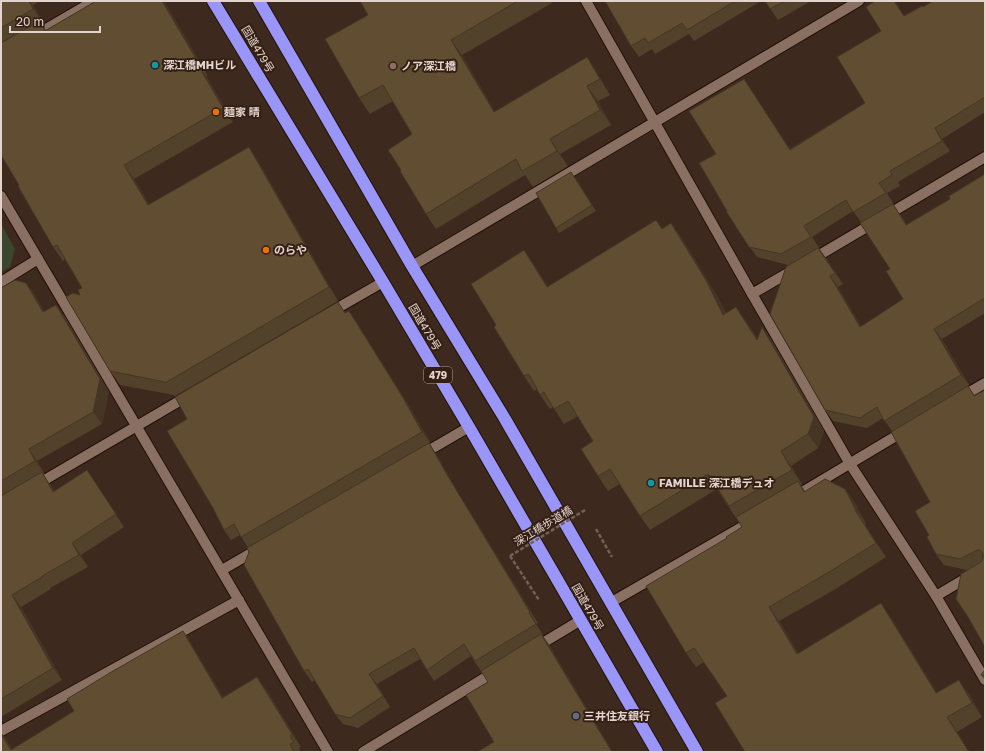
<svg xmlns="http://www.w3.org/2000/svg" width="986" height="753" viewBox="0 0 986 753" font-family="'Golos Text','Noto Sans JP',sans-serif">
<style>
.green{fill:#3b462f}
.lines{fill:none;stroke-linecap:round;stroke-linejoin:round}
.street-casing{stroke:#241107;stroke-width:12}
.highway-casing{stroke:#241107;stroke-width:14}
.path{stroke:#736056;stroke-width:2.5;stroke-dasharray:4 2;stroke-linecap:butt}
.street{stroke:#897063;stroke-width:10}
.highway{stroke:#9996f7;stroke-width:12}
.path-bridge{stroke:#736056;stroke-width:2.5;stroke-dasharray:4 2;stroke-linecap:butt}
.wall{fill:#53422b;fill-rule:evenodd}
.shaded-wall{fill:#443623}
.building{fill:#614d32;stroke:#443623}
.culture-dot{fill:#0f9aa8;stroke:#341f14;stroke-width:1.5}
.education-dot{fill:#8d6e63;stroke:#341f14;stroke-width:1.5}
.food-dot{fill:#e8710a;stroke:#341f14;stroke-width:1.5}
.service-dot{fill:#5c6f8a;stroke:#341f14;stroke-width:1.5}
.labels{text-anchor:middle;stroke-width:4;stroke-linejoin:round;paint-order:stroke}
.shield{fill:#341f14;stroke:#ae9e96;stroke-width:1}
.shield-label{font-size:10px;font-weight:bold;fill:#e3d4cd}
.street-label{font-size:11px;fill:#e3d4cd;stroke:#341f14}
.poi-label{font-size:11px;font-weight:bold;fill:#e3d4cd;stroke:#341f14;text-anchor:start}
</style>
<rect width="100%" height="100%" fill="#3e291e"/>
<path class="green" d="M1,224L15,249L10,267L1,272Z"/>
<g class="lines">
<g class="street-casing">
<g id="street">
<path d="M586,1L752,294L850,464L936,596L985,680"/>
<path d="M34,36L94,1"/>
<path d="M1,196L328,752"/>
<path d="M811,260L985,157"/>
<path d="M412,266L859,1"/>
<path d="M1,282L38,259"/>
<path d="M752,294L793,270"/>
<path d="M329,313L383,282"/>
<path d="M961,397L985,383"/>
<path d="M421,455L469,427"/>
<path d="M36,485L188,396"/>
<path d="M794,497L906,430"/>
<path d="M222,570L260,548"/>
<path d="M936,596L985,567"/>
<path d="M610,603L754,520"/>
<path d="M536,647L581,620"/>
<path d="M1,731L239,600"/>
<path d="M363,752L496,671"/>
</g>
</g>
<g class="highway-casing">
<g id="highway">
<path d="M213,1L383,282L469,427L657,752"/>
<path d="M259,1L412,266L505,419L697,752"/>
</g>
</g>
<g class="path">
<path d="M596,529L612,557"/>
<path d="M510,556L539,600"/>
</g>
<use href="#street" class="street"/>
<use href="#highway" class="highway"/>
<path class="path-bridge" d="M510,556L585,510"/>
</g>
<g class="wall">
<path d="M1,1H40L33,5L43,23L42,24L46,30L96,1H164L208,76H206L233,122L134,179L149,204L258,161L338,301L175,396L174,395L120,385L110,371L80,295L82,288L65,259L63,261L53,247L19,185L1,155Z"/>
<path d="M360,1H551L552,3L462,55L495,112L587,57L597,73L610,95L598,101L611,125L560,154L568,166L533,187L525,175L436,229L426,214L401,170L412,134L393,101L370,114L359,98L368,15Z"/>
<path d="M605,1H761L694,41L689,34L655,54L652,49L639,57L631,46Z"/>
<path d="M765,1H811L778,20Z"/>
<path d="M875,1H895L904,16L923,7L985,1V112L942,139L950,151L898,182L900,186L887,193L893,203V204L907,225L950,199L985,174V313L942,339L969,385L968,386L975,396L985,390V647L967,570L944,565L936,554L929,535L930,502L892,431L883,418L867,428L833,421L825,410L788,265L757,257L740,233L727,211L716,154L744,79L790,149L865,103L881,31ZM853,211L861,222L890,269L903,299L861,327L838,287L843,284L812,237Z"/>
<path d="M571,172L596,211L559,233L556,228Z"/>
<path d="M662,228L681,237L717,296L726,313L736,307L758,339L762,327L772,341L824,431L818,448L791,466L802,484L801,485L805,491L845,489L855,503L866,524L865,525L886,557L834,590L779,621L798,653L891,618L937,693L969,694L982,717L957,732L727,696L704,662L696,667L686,653L727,538L742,527L717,489L650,530L640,516L620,484L608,491L598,476L593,441L578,416L564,424L553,407L550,409L540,395L537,389L534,391L524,376L496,325L524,250L534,265L548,287Z"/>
<path d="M26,283L35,295L44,312L65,317L109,392L102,424L37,461L44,473L43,474L55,492L87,470L124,527L81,555L88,567L50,588L51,589L21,607L62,680L1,717V288Z"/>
<path d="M346,313L356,321L409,406L430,442L429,443L436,454L456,489L538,623L536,624L543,635V636L550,646L494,742L488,682L471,656L434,681L420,659L377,684L390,707L358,728L343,724L335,714L315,680L312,682L304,671L249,552L248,547L240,535L231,540L224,530L187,419Z"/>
<path d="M191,644L223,697L266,689L301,747L299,748L301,752H1L4,737L12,749Z"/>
<path d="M985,670V680L981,675Z"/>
</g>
<g class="shaded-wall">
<path d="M29,1H30L33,5L43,23L33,9Z"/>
<path d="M162,1H164L208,76L198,62Z"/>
<path d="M894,1H895L911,27L904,16Z"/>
<path d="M451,40L462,55L504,128L494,112Z"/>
<path d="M587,57L597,73L610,95L600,79Z"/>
<path d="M197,63L206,76L233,122L223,108Z"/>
<path d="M587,86L598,101L611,125L600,110Z"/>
<path d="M935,128L942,139L950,151L942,141Z"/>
<path d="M550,139L568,166L557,151Z"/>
<path d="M249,147L258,161L338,301L329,287Z"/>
<path d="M124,165L134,179L158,219L148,205Z"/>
<path d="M671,223L681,237L717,296L733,329L723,315Z"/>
<path d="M818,248L826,258L843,284L835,273Z"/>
<path d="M524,250L534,265L557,302L547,287Z"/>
<path d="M830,276L838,287L868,338L860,327Z"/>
<path d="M26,283L35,295L52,325L43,312Z"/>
<path d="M56,305L65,317L109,392L102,424L93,412Z"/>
<path d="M736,307L746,321L768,354L757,340Z"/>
<path d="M349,311L356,321L409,406L430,442L422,432Z"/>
<path d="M762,327L772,341L824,431L818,448L808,434Z"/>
<path d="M934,329L942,339L969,385L961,375Z"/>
<path d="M429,443L436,454L456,489L538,623L530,612L449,478Z"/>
<path d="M29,449L37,461L44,473L35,461Z"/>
<path d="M781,451L791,466L802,484L792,470Z"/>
<path d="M42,472L50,485L62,505L53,492Z"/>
<path d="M845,489L855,503L866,524L856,510Z"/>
<path d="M855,510L865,525L886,557L876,543Z"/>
<path d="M72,543L81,555L88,567L79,555Z"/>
<path d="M12,595L21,607L62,680L53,668Z"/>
<path d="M881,603L891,618L946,707L936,693Z"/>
<path d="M769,607L779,621L807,668L797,654Z"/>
<path d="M183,631L191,644L231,710L222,698Z"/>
<path d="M541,634L550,646L613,752H612Z"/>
<path d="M369,674L377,684L390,707Z"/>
<path d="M257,677L266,689L301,747L292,734Z"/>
<path d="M959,680L969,694L982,717L972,703Z"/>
<path d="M947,717L957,732L970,752H969Z"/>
<path d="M1,732L13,752H12L1,734Z"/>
</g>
<g class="building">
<path d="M1,1H29L33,9L1,28Z"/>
<path d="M96,1H162L198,62L197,63L223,108L124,165L148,205L249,147L329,287L165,383V382L110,371L66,297L73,293L80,295L78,290L82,288L57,245L53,247L18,186L19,185L1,155V43L40,21L45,31Z"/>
<path d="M360,1H518L451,40L494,112L587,57L600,79L587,86L600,110L550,139L557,151L522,171L516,159L426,214L400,171L401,170L388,150L412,134L383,85L359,98L325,39L368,15Z"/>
<path d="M605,1H735L687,30L682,23L648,43L645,38L631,46Z"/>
<path d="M765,1H785L770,9Z"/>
<path d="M875,1H894L904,16L922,6L923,7L933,1H985V97L935,128L942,141L890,171L892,175L879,183L886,193L853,212L846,200L804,226L811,237L781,254L749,247L726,211H727L699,163L716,154L689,111L744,79L790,150L865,103L837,57L881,31L866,7Z"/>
<path d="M571,172L592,205L556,228L536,193Z"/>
<path d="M985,174V298L934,329L961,375L884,421L877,407L860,418L825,410L770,314L786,267L818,248L835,273L830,276L860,327L903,299L886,271L890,269L860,223L893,204L906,225L950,199L949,196Z"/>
<path d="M656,220L662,229L671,223L707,282L723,315L736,307L757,340L762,327L814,417L808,434L781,451L792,470L729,506L708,474L640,516L610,469L598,476L581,449L593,441L568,401L554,409L544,392L540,395L529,374L524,376L494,327L496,325L471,284L524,250L547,287Z"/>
<path d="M15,280L26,283L43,312L56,305L100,379L93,412L29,449L35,461L1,481V288Z"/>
<path d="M338,302L345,313L349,311L402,396L422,432L241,537L234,524L224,530L213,508L167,431L187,419L175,397Z"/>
<path d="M968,386L974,396L985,390V647L968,617L956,599L961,574L981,562L983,559V553L980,550H977L960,559L936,554L927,537L929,535L915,511L930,502L891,432Z"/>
<path d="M429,443L449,478L530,612L529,613L536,624L475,661L464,644L427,670L414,648L369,674L383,696L350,718L335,714L308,669L304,671L244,565L249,552L247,548Z"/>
<path d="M87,470L116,514L72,543L79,555L42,576V577L12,595L53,668L1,699V496L42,472L53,492Z"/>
<path d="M825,479L845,489L856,510H855L876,543L824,575L769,607L797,654L881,603L936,693L959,680L972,703L947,717L969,752H745L715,703L727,696L694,648L686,653L646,586L727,538L726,537L742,527L736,517L798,481L804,492Z"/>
<path d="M183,631L222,698L257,677L292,734L290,736L294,742L290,744L294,752H1V734L11,750L74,711L67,699L113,671Z"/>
<path d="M541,634L612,752H477L494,742L466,695L488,682L481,671Z"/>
<path d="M985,670V676L981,675L984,671Z"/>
</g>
<g class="culture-dot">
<circle cx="155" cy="65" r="4"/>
<circle cx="651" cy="483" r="4"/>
</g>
<circle class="education-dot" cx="393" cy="66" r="4"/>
<g class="food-dot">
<circle cx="216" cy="112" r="4"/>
<circle cx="266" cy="250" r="4"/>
</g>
<circle class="service-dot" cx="576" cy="716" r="4"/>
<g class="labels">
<rect class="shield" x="424" y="367" width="28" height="16" rx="3"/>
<g class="shield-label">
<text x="438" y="379">479</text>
</g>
<g class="street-label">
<text transform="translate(258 49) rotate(59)" y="4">国道479号</text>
<text transform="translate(425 327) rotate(59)" y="4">国道479号</text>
<text transform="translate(543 526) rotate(-31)" y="4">深江橋歩道橋</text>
<text transform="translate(588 607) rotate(60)" y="4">国道479号</text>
</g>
<g class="poi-label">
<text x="163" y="69">深江橋MHビル</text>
<text x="401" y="70">ノア深江橋</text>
<text x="224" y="116">麺家 晴</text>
<text x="274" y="254">のらや</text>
<text x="659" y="487">FAMILLE 深江橋デュオ</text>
<text x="584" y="720">三井住友銀行</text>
</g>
</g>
<rect width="986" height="753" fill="none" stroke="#e3d4cd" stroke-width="4"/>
<path d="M10 26v6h90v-6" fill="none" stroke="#e3d4cd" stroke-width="2"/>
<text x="16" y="26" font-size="12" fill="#e3d4cd" stroke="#341f14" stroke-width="3" paint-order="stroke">20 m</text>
</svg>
